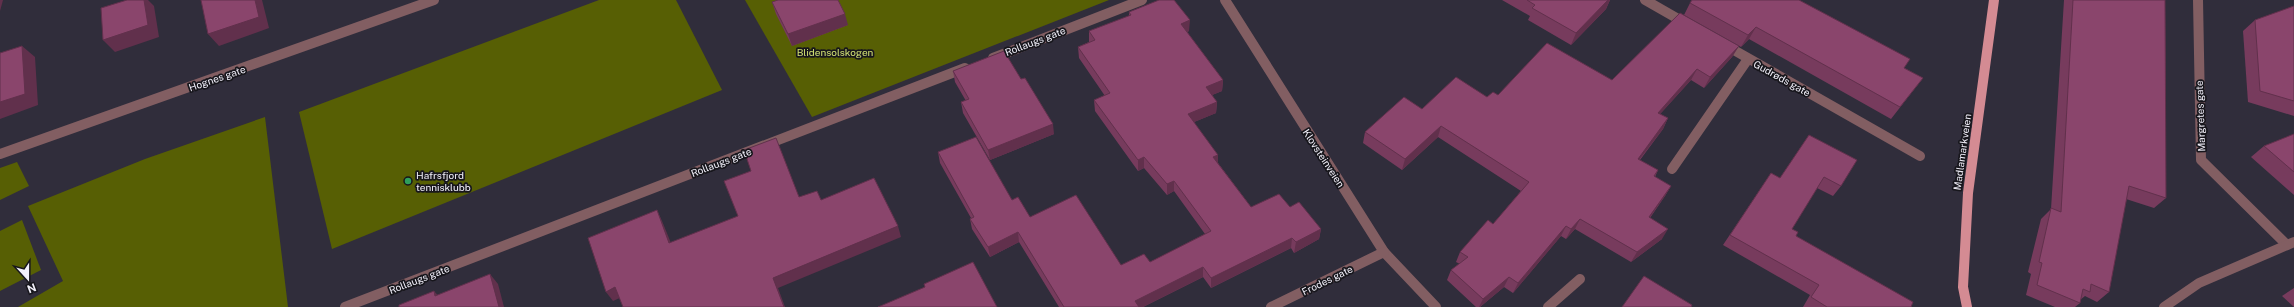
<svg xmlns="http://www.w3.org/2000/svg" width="2294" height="307" viewBox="0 0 2294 307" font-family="'Public Sans',sans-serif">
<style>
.green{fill:#575f04}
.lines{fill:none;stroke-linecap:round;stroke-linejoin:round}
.minor{stroke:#825e62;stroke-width:10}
.major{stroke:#d48b93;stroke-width:10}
.wall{fill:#773b5d}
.shaded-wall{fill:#61304c}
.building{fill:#8a456c;stroke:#61304c}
.leisure-dot{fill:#2e9e5b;stroke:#17161c;stroke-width:1.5}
.labels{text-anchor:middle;stroke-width:3.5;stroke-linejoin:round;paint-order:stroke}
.street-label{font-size:10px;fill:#f3f1fb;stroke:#17161c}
.park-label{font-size:10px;fill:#d3e274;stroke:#17161c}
.poi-label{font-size:10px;fill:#f3f1fb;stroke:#17161c;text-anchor:start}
</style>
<rect width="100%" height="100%" fill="#302d3b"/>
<g class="green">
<path d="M599,0H676L722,90L332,249L299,112Z"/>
<path d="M745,0H1109L812,117Z"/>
<path d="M265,117L288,307H18L63,281L28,206L145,159Z"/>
<path d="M17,162L29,186L0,200V168Z"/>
<path d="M22,220L41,270L0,291V231Z"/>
</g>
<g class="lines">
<g class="minor">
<path d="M1225,0L1384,252L1436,307"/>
<path d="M1645,0L1687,24"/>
<path d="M2198,0L2201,160L2287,245"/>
<path d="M1725,45L1920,156"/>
<path d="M993,58L1142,0"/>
<path d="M0,154L434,0"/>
<path d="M1672,169L1748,59"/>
<path d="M345,307L965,68"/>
<path d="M1271,307L1384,252"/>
<path d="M1548,307L1580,279"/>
<path d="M2164,307L2199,283L2294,242"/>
</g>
<path class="major" d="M1967,307L1963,287L1968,193L1994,0"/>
</g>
<g class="wall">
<path d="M1502,0H1610L1606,9L1571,45L1528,20L1530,16Z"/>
<path d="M2064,0H2165L2166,198L2154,208L2126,199L2109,292L2097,302L2085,296L2080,300V303L2075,307H2055L2026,295L2031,274L2028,272L2041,219L2051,209Z"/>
<path d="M772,2L848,25L792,46L776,14Z"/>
<path d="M1690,3L1904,68L1923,78L1891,119L1749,39L1741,47L1684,15Z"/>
<path d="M2294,6V116L2248,102L2243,31L2255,20Z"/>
<path d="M1129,12L1189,31L1187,32L1223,80L1222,91L1212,95L1217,102L1216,113L1194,122L1218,163L1251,207H1290L1321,229L1319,239L1294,253L1291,248L1211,288L1203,277L1143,307H1059L1019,242L990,257L972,229L970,219L971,218L940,163L938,152L1012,200L1030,217L1121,265L1150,262L1205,234L1174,191L1167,195L1144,168L1138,171L1095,111L1094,100L1105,96L1079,58L1078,47L1089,42V31L1129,16Z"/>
<path d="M1739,46L1732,57L1704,88L1691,80L1660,114L1668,118L1663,129L1640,160L1658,170L1655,177L1671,186L1665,196L1650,218L1662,239L1631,262L1575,229L1566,239L1561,236L1513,293L1504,287L1480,307H1476L1447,280L1451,270L1460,264L1456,262L1460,252L1493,224L1521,191L1438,137L1402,170L1363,143L1365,132L1422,109L1498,95L1612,80Z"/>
<path d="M953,71L1054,134L990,160L963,113L961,102L966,101L955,82Z"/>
<path d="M2294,134V195L2251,157L2264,146Z"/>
<path d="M1809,135L1841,186L1833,196L1817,188L1792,229L1796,236L1911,307H1803L1810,295L1723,245L1771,173L1780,178Z"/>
<path d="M2294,288V307L2282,296Z"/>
</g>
<g class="shaded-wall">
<path d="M0,0H3L0,11Z"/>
<path d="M144,0H148L154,6L159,37L115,52L103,40Z"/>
<path d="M255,0H262L269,28L219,46L208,34Z"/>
<path d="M1608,0H1610L1606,9L1571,45L1576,33Z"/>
<path d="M845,14L848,25L792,46L788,34Z"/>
<path d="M1190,20L1189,31L1180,35L1181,24Z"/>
<path d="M1756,27L1749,39L1741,47L1748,35Z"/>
<path d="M22,46L35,57L38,105L0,119V102Z"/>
<path d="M1739,46L1732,57L1704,88L1710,77Z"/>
<path d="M1697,69L1691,80L1652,123L1658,113Z"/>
<path d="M1223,80L1222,91L1205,98L1206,87Z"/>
<path d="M1217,102L1216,113L1187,125L1188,114Z"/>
<path d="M1668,118L1663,129L1632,169L1638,159Z"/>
<path d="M1053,124L1054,134L990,160L988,150Z"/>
<path d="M1441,126L1438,137L1402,170L1405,159Z"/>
<path d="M1218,155V165L1213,157Z"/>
<path d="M1144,157V168L1138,171V160Z"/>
<path d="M1174,181V191L1167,195V184Z"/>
<path d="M1671,186L1665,196L1643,227L1649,217Z"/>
<path d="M657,210L662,221L675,253L669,243Z"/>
<path d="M1580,219L1575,229L1566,239L1571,229Z"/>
<path d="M898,226L901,237L778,288L785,307H784L773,278Z"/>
<path d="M1566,226L1561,236L1513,293L1518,283Z"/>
<path d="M1321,229L1319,239L1294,253L1296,242Z"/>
<path d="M1668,229L1662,239L1631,262L1637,252Z"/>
<path d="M1018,232L1019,242L990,257L988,247Z"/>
<path d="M1292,238L1291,248L1211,288V278Z"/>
<path d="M1203,267V277L1143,307H1135V301Z"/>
<path d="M490,274L498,284L504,307H499Z"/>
<path d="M1509,277L1504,287L1480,307H1479L1483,299Z"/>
<path d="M615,287L622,297L613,301L606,292Z"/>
<path d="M434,291L442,300L435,296Z"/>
</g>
<g class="building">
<path d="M127,0H144L148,25L103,40L101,8Z"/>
<path d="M201,0H255L259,17L208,34Z"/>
<path d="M778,0H838L845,14L788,34L772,2Z"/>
<path d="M1159,0H1174L1190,20L1181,24L1223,80L1206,87L1217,102L1188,114L1218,155L1213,157L1251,207L1279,194L1290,207L1299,202L1321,229L1296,242L1292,238L1211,278L1203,267L1135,301L1139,307H1064L1018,232L988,247L970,219L974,217L938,152L976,137L1012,200L1018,197L1030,217L1076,195L1121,265L1144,254L1150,262L1211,231L1174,181L1167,184L1144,157L1138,160L1094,100L1110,93L1078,47L1095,40L1089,31L1131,15L1129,12Z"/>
<path d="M1527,0H1608L1576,33L1532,8L1535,5Z"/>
<path d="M1692,0H1799L1910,59L1904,68L1923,78L1900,107L1756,27L1748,35L1690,3Z"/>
<path d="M2073,0H2165L2166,198L2129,186L2109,292L2091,284L2090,292L2083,289L2080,303L2037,285L2042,263L2039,262L2051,208L2061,212Z"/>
<path d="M2294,6V101L2260,91L2255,20Z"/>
<path d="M1680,13L1739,46L1710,77L1697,69L1658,113L1668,118L1638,159L1658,170L1654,176L1671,186L1649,217L1668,229L1637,252L1580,219L1571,229L1566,226L1518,283L1509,277L1483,299L1451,270L1468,257L1460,252L1488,220L1493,224L1529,182L1441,126L1405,159L1365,132L1404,97L1422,109L1456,77L1487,97L1493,92L1498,95L1547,43L1612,80Z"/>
<path d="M22,46L25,94L0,102V53Z"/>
<path d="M1004,51L1021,79L1025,78L1053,124L988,150L961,102L969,99L953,71Z"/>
<path d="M2294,134V172L2264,146Z"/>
<path d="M1809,135L1857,160L1841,186L1824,177L1792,229L1798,232L1796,236L1913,302L1911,307H1827L1811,297L1819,285L1730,235L1771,173L1780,178Z"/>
<path d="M776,138L799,197L817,191L821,200L874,178L898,226L773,278L784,307H623L615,287L606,292L588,238L657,210L669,243L738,216L724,181L751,171L744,150Z"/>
<path d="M973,262L997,307H878L925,287L924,284Z"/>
<path d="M490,274L499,307H399V305L434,291L435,296Z"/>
<path d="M1644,276L1692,305L1691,307H1622Z"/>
</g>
<circle class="leisure-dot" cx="408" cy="181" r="4"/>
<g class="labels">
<g class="street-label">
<text transform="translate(1035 41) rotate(-21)" y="4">Rollaugs gate</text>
<text transform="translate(217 78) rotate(-19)" y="4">Hognes gate</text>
<text transform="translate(1782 78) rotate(29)" y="4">Gudrøds gate</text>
<text transform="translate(2200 116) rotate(-92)" y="4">Margretes gate</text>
<text transform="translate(1962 152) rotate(-82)" y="4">Madlamarkveien</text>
<text transform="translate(1324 158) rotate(57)" y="4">Klovsteinveien</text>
<text transform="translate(721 162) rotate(-21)" y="4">Rollaugs gate</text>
<text transform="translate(419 279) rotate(-21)" y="4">Rollaugs gate</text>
<text transform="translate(1327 280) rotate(-26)" y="4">Frodes gate</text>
</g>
<g class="park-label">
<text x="835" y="56">Blidensolskogen</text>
</g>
<g class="poi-label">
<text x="416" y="179">Hafrsfjord<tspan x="416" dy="12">tennisklubb</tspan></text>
</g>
</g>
<g transform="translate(28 279) rotate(159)" stroke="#17161c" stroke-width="3" paint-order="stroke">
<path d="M0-3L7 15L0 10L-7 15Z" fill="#f3f1fb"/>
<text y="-6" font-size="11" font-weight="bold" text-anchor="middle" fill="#f3f1fb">N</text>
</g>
</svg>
